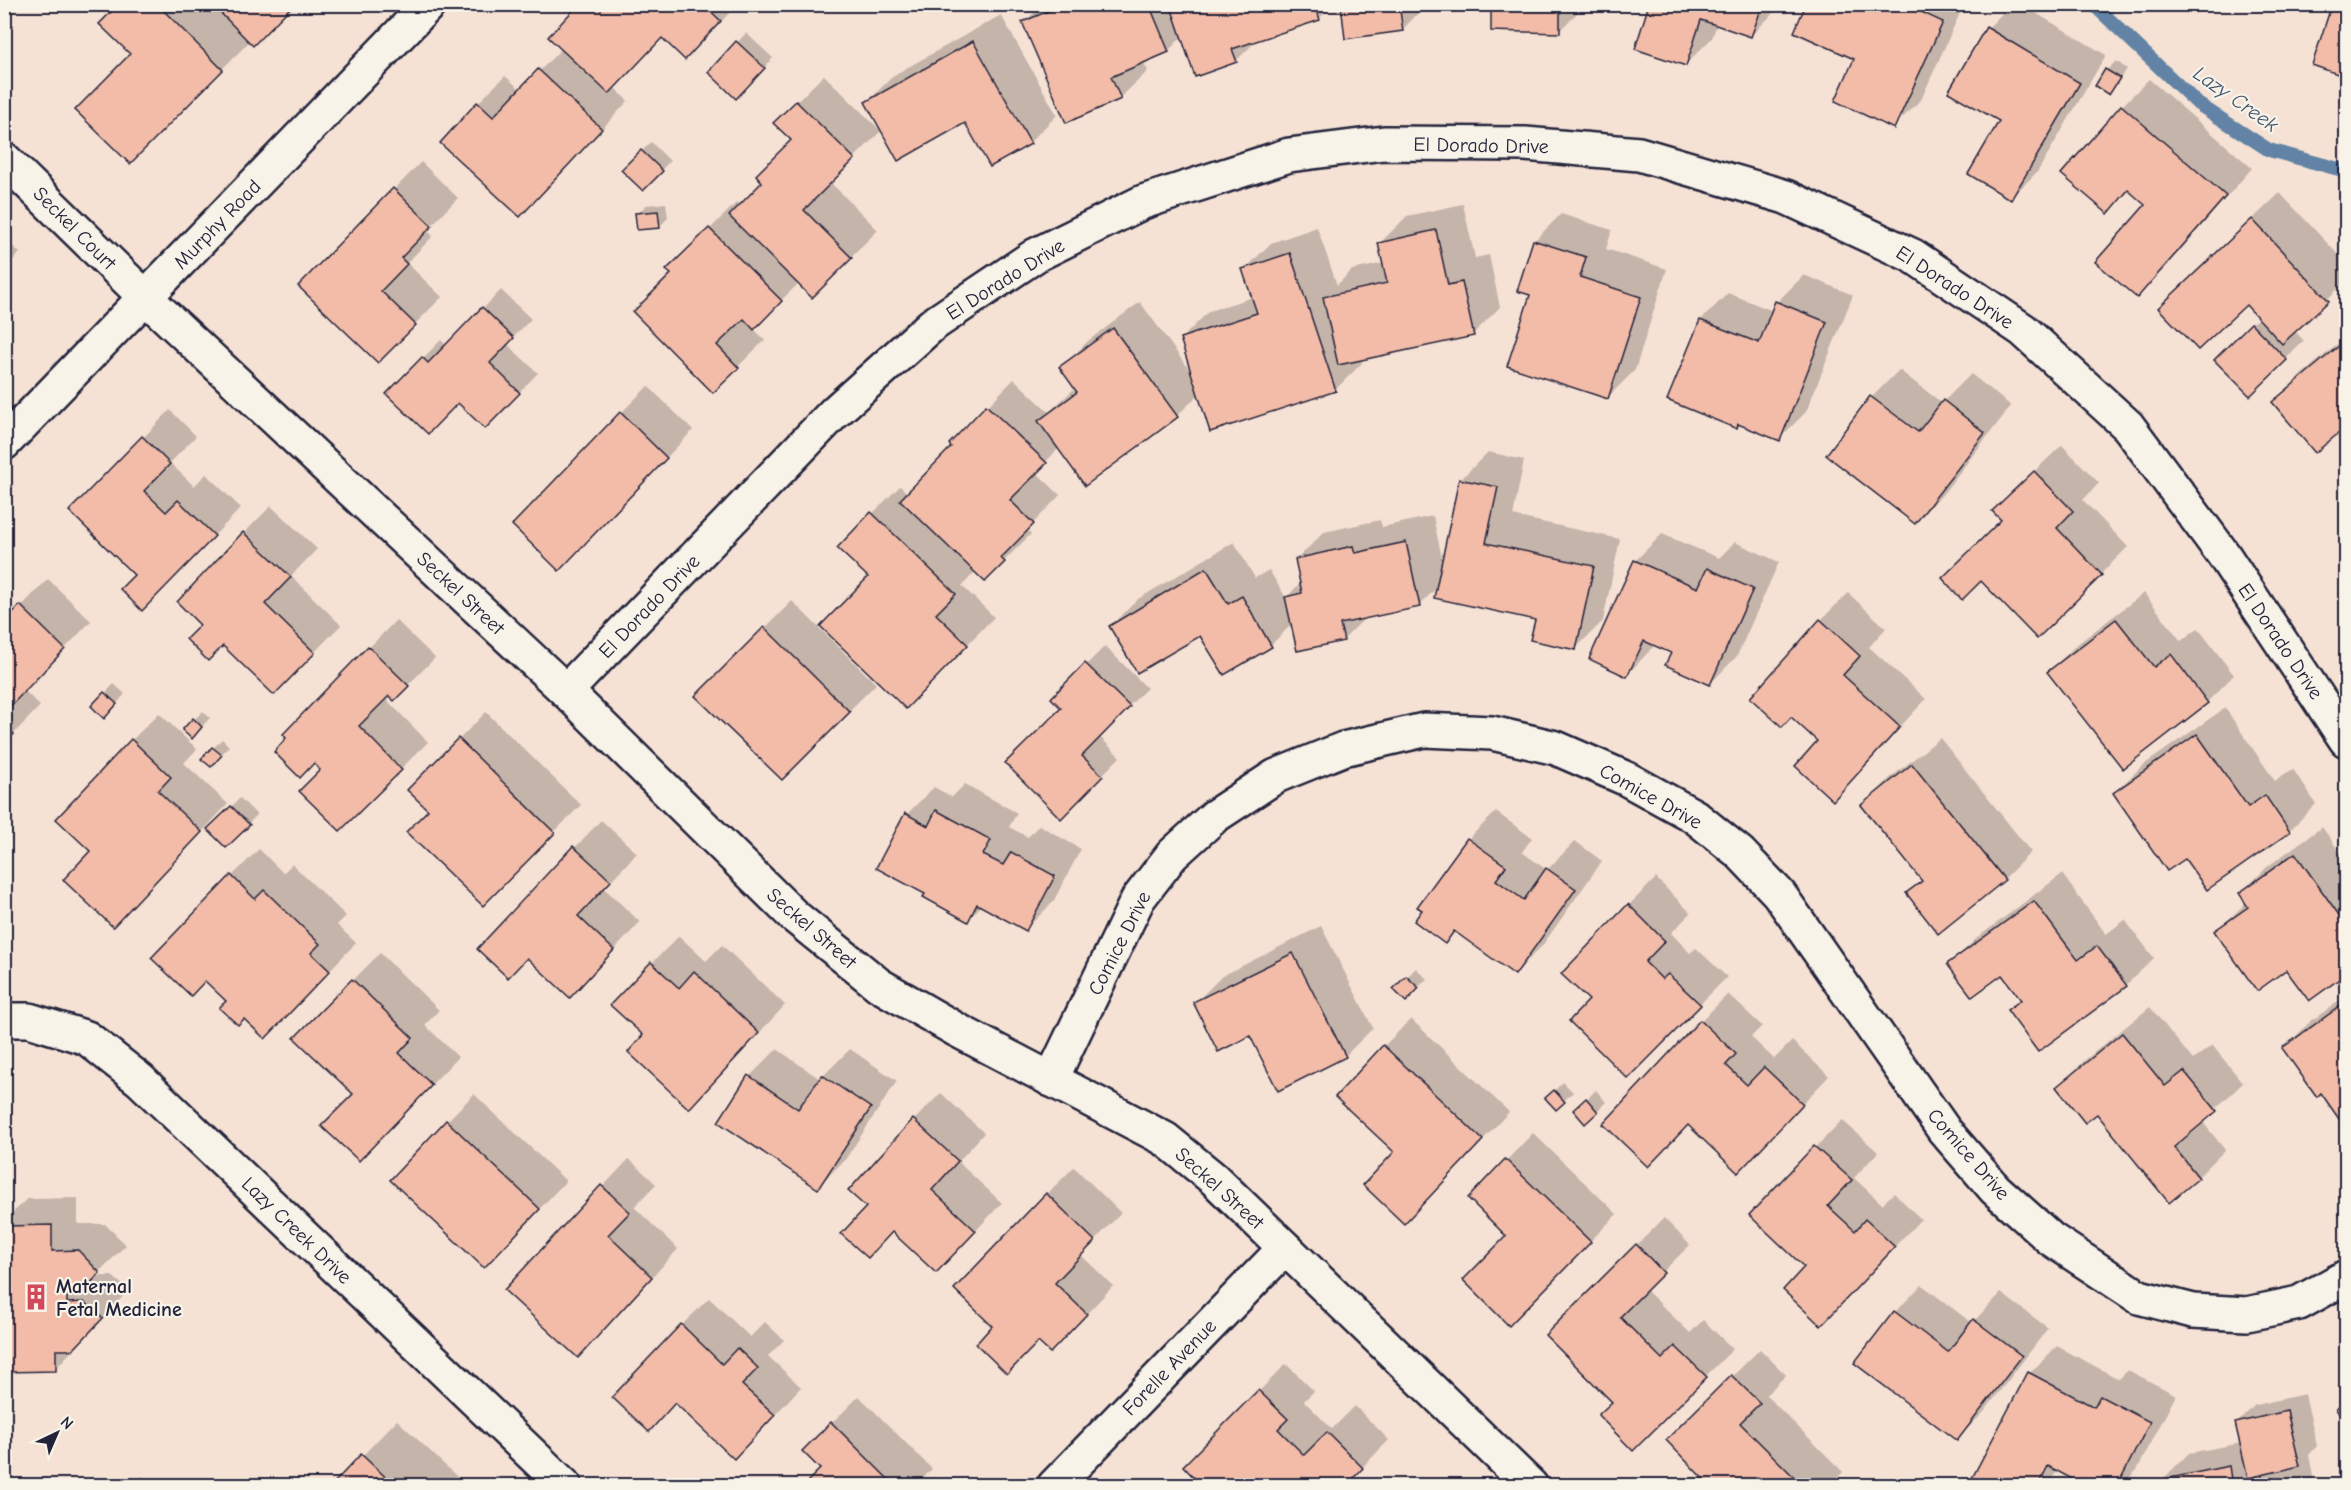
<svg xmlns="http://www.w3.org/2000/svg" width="2351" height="1490" viewBox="0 0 2351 1490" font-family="'Comic Neue',sans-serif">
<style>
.shadow{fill:#0003}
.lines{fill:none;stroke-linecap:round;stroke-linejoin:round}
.stream{stroke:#6283a5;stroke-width:14}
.building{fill:#f3bca8;stroke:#22223b;stroke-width:1.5}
.minor-casing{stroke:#22223b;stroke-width:38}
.tertiary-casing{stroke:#22223b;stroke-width:38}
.minor{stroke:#f7f3e8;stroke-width:33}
.tertiary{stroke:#f7f3e8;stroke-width:33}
.labels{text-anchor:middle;stroke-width:4.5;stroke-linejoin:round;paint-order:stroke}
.street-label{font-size:20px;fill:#22223b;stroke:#f7f3e8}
.poi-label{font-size:20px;font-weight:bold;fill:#22223b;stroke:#f7f3e8;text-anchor:start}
.water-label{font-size:21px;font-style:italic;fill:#425370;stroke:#f7f3e8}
</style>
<rect width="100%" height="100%" fill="#f6e2d5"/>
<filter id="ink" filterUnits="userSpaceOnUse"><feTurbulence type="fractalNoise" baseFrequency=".0167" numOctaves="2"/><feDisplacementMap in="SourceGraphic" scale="12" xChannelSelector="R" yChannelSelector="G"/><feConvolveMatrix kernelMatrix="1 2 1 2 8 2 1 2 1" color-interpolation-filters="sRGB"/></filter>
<g filter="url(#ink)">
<g class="shadow">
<path d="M39,4H54L50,8Z"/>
<path d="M121,4H293L250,41L130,162L132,54Z"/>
<path d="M581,4H738L712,31L663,37L614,87L628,101L547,188L478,103L505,76L521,90L562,48Z"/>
<path d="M1042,4H1333L1319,19L1259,38L1236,61L1183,36L1168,51L1143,61L1148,71L1120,98L1024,23Z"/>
<path d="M1342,4H1427L1402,30Z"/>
<path d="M1493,4H1586L1559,31Z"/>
<path d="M1651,4H1780L1778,8L1751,36L1717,24L1712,38L1685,65Z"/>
<path d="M1808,4H1964L1921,100L1893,127L1856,58Z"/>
<path d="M2011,4H2021L2106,55L2038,171L2011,198L2001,121L1950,91L1988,28Z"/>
<path d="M2334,4H2346V75L2314,64Z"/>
<path d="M1001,15L1057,115L1030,142L965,121L867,102L894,75Z"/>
<path d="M746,33L773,58L736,97L710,72Z"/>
<path d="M2116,61L2127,69L2109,93L2107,70Z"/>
<path d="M824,75L881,131L830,182L878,230L812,296L799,283L753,328L765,340L713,391L673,274L669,270L737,202L740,206L764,182L793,140L775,123Z"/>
<path d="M2149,79L2252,168L2164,269L2137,296L2147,205L2130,190L2108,212L2122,106Z"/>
<path d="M651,142L670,161L643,189L623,170Z"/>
<path d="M421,162L458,198L427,230L433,236L407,263L442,297L405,334L300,286Z"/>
<path d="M2280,193L2346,263V281L2295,331L2304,341L2250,394L2216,360L2259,317L2246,303L2187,281Z"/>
<path d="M666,203L668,218L659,227L637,214L646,205Z"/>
<path d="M1463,204L1475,258L1489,255L1500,307L1473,334L1361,359L1362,363L1335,390L1199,394L1177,416L1059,448L1036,472L1060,495L1027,530L1031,534L985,580L976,571L962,586L994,617L933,680L870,577L873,513L900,486L908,494L953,447L951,444L1014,379L1049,412L1076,387L1061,368L1088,341L1140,302L1191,372L1181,339L1209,311L1253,297L1244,270L1271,243L1317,227L1337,285L1352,270L1384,263L1380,243L1407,216Z"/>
<path d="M1561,214L1612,230L1606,249L1667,269L1635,370L1608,397L1532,294L1534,241Z"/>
<path d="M4,238L20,253L4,269Z"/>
<path d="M1804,275L1853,295L1806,412L1779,439L1740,423L1736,427L1701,320L1728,293L1773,311L1777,302Z"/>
<path d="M501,290L531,319L507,344L538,373L485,427L459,401L423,358L441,340L447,346Z"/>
<path d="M2346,337V425L2315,451L2274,402L2301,375Z"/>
<path d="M1899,370L1942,403L1971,374L2011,406L1942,495L1915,522L1828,454L1872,397Z"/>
<path d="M648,386L693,430L586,542L621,413Z"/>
<path d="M170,410L196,436L170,463L194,486L206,474L241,508L169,582L136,575L143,438Z"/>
<path d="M2062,445L2099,483L2083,500L2128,547L2037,637L2003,520L2021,484Z"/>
<path d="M1488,452L1524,460L1513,516L1620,539L1603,621L1576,648L1536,619L1438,586L1419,606L1366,617L1343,640L1292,624L1271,645L1224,673L1200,634L1111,626L1138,599L1234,542L1255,578L1269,570L1286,598L1301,582L1297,559L1324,532L1380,520L1382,527L1433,516L1443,563L1461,479Z"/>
<path d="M271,506L317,549L291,576L341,625L301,666L202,625L244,533Z"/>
<path d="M1662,534L1719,558L1735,542L1779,562L1737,656L1710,684L1673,652L1656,644L1627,675L1635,561Z"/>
<path d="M48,579L91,621L25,691L40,706L4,744V624Z"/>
<path d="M1848,593L1886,628L1869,647L1926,699L1833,799L1820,741L1821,620Z"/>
<path d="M2144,593L2181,641L2198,628L2234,675L2207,702L2049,672L2076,645Z"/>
<path d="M792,601L876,684L782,778L697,696Z"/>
<path d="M396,620L435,658L394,699L389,694L385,698L428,742L340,829L322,770L285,734Z"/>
<path d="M1105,646L1147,688L1099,736L1120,757L1061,817L1063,708L1053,698Z"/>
<path d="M114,684L125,694L113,708L93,706Z"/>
<path d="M2225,708L2275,781L2293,769L2316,804L2289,831L2207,888L2185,857L2114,793L2142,766Z"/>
<path d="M203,711L210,718L192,737L184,730Z"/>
<path d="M486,712L581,805L483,904L430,810L409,790Z"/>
<path d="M159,713L197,749L184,763L228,804L140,898L92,851L132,740Z"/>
<path d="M1940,738L2031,852L2004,879L1908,894L1922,879L1863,805L1890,778Z"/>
<path d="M222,739L229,746L220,756L203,759Z"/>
<path d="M965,784L1017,813L1009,827L1028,837L1039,825L1081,849L1053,902L1026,929L982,905L968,920L927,894L907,814L934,787L952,797Z"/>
<path d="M240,798L257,815L226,846L209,829Z"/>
<path d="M1496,812L1532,838L1522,852L1547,870L1575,841L1602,861L1542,946L1515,973L1456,931L1445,942L1468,839Z"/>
<path d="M601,820L637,853L604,888L640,922L597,969L480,949Z"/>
<path d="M2322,827L2346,861V972L2310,999L2287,968L2216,931L2247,902L2241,893L2268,866Z"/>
<path d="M259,849L283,873L292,864L346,916L337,925L356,943L292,1009L228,1001L206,979L232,876Z"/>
<path d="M2062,874L2106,934L2125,920L2154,958L2126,985L2009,1010L2021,998L2003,973L1949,965L1977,938Z"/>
<path d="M1656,878L1691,913L1671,933L1690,953L1696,948L1727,977L1628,1077L1591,1000L1629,905Z"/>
<path d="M1321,926L1373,1028L1346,1055L1279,1089L1251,1034L1195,1003L1222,976Z"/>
<path d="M679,936L706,961L722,945L785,1005L716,1080L645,1035L652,963Z"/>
<path d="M380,953L439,1010L425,1025L458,1057L386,1132L355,1094L296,1038Z"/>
<path d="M1416,968L1427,979L1406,999L1395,989Z"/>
<path d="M1728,994L1762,1026L1751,1037L1774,1059L1792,1041L1829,1076L1738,1171L1701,1021Z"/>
<path d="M2346,996V1126L2322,1091L2284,1048L2311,1021Z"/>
<path d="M2150,1007L2193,1060L2212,1045L2243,1083L2202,1121L2225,1150L2198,1177L2169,1201L2097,1112L2058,1087L2085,1060Z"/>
<path d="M1411,1019L1509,1112L1431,1195L1396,1151L1384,1046Z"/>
<path d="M777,1049L820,1079L850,1049L897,1081L845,1160L817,1187L750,1076Z"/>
<path d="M1563,1082L1573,1092L1556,1108L1547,1098Z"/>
<path d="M1596,1090L1606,1102L1597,1111L1575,1110Z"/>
<path d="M941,1093L984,1133L958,1162L1002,1203L963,1244L893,1231L868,1256V1207L914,1120Z"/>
<path d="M474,1094L566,1181L511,1239L447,1121Z"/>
<path d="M1842,1120L1878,1152L1854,1178L1882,1204L1894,1193L1921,1219L1821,1324L1806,1267L1751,1215Z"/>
<path d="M1533,1133L1617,1214L1536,1297L1508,1236L1470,1198Z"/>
<path d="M629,1159L656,1184L634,1207L678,1249L605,1329L506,1289Z"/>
<path d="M1074,1167L1121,1213L1081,1255L1113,1286L1077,1324L1038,1340L994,1326L1047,1194Z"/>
<path d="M78,1198V1224H105L126,1245L95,1276H112L129,1290L55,1369L4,1371V1221L27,1199Z"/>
<path d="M1664,1218L1690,1245L1645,1289L1690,1333L1703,1320L1733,1349L1633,1449L1614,1402L1547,1335Z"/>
<path d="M1922,1285L1972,1323L2001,1293L2048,1328L1984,1412L1957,1439L1895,1312Z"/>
<path d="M709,1298L750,1337L765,1322L784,1340L768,1356L801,1387L761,1430L676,1402L649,1429L682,1325Z"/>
<path d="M2057,1346L2119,1379L2128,1370L2176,1395L2137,1470L2121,1486H2088L2058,1470L2047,1486H1985L1974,1479L2030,1373Z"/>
<path d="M1760,1349L1786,1375L1766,1395L1843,1472L1829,1486H1712L1668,1440Z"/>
<path d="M1286,1364L1314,1391L1304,1401L1332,1429L1355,1406L1389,1440L1344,1486L1241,1479L1185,1466Z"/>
<path d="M2305,1394L2317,1446L2309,1455L2315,1486H2163L2162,1480L2189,1453L2241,1443L2237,1423L2255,1405Z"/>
<path d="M859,1396L932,1469L915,1486H805L822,1469L804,1451Z"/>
<path d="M397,1420L467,1486H333Z"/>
<path d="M142,1476L152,1486H133Z"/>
<path d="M1415,1478L1422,1486H1407Z"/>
</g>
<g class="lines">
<path class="stream" d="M2093,4L2198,104L2269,150L2346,171"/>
</g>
<g class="building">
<path d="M119,4H157L223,70L130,164L75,110L130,54L99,24Z"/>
<path d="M212,4H294L253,46Z"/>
<path d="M579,4H595L601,10L606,4H703L721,21L685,60L662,38L609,94L548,37Z"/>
<path d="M1065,4H1149L1169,52L1111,77L1121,99L1066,123L1022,22Z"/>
<path d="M1170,4H1315L1320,20L1232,49L1237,62L1195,77Z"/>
<path d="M1341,4H1399L1403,31L1345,39Z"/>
<path d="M1491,4H1560V33L1491,31Z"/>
<path d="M1649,4H1763L1751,37L1701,20L1686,66L1635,49Z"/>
<path d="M1806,4H1920L1917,10L1943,22L1894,129L1835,101L1854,59L1794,32Z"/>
<path d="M2332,4H2346V77L2312,65Z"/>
<path d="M1986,27L2080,83L2011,200L1968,174L1999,121L1948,92Z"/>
<path d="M736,41L765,68L736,99L708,72Z"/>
<path d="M973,41L1031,144L990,167L965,123L898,161L865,102Z"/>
<path d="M538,69L602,129L520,217L440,143L477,102L493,117Z"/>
<path d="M2105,69L2120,78L2109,95L2095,86Z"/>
<path d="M796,101L855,159L804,210L852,258L812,298L729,216L762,182L756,175L791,140L773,123Z"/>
<path d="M2121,105L2226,196L2137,298L2095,262L2145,205L2128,190L2108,214L2061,174Z"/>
<path d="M641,150L663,171L643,191L621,170Z"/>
<path d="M393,188L432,226L401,258L407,264L381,291L416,325L378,363L298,286Z"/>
<path d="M658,211L660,228L637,230L635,213Z"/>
<path d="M2252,219L2329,301L2282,344L2246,305L2198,350L2158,308Z"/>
<path d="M709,228L782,301L754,330L744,319L717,345L739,368L713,393L633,312L671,274L666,270Z"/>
<path d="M1436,230L1448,285L1462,282L1474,336L1338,365L1323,297L1387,283L1378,243Z"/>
<path d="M1533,240L1586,257L1580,277L1641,297L1608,399L1507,366L1530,295L1517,291Z"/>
<path d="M1290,253L1336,391L1210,432L1180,338L1257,313L1242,269Z"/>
<path d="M1775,301L1827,322L1780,441L1738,424L1737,429L1667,400L1700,320L1759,343Z"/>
<path d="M482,307L514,338L490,363L520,393L485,429L458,403L428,434L386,394L422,357L428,363Z"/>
<path d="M2251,323L2287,360L2250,396L2214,360Z"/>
<path d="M1113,328L1178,417L1085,486L1038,421L1077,392L1059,367Z"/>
<path d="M2346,340V427L2315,453L2272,402Z"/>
<path d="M1870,396L1918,432L1943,400L1985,433L1915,524L1826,455Z"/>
<path d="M986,405L1047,463L1010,500L1034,524L1001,558L1005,562L985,582L900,500L951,447L949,444Z"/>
<path d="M620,412L667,458L559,571L512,525Z"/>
<path d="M142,436L170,464L144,491L166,512L178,500L215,536L142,611L120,589L134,575L69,511Z"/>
<path d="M2034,471L2073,511L2057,528L2102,575L2037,639L1981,581L1962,600L1942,578L2001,520L1992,511Z"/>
<path d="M1459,479L1498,487L1486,543L1594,566L1576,650L1530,640L1535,620L1434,598Z"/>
<path d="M871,512L956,594L936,614L968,645L906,709L820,626L868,577L837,548Z"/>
<path d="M243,532L291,577L265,604L315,653L274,695L223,646L208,661L186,639L200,625L177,602Z"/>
<path d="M1406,542L1420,607L1340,624L1344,641L1297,651L1285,597L1302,593L1295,559L1353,546L1355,553Z"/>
<path d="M1634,560L1698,588L1707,568L1753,589L1710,685L1665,665L1671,653L1644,641L1627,677L1589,659Z"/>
<path d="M1206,568L1228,604L1242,596L1272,647L1224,675L1200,636L1137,673L1109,626Z"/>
<path d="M20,605L65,649L4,713V622Z"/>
<path d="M1820,619L1860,656L1843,675L1900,727L1833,801L1795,766L1817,741L1791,717L1782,727L1750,698Z"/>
<path d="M2116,619L2154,667L2171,654L2208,703L2123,769L2047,672Z"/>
<path d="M764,627L850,712L782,780L695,696Z"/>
<path d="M368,646L409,686L394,701L389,696L359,726L402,770L340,831L299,791L320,770L314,763L300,778L274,752L286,738L283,734Z"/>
<path d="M1085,663L1130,707L1082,756L1103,776L1061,819L1005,763L1061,708L1051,698Z"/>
<path d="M104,692L117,704L104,719L91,706Z"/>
<path d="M193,718L202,727L192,739L182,730Z"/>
<path d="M4,725L14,734L4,745Z"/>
<path d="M2197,734L2248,807L2265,795L2290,832L2207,890L2185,859L2167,871L2113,793Z"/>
<path d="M458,738L555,833L483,906L406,832L428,810L407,790Z"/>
<path d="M131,739L171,777L158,791L202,832L113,927L63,880L90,851L56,819Z"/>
<path d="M212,747L222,755L211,767L201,759Z"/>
<path d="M1912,764L2005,880L1938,934L1906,893L1922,881L1861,805Z"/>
<path d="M231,806L250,825L226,848L207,829Z"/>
<path d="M936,810L991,840L983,855L1003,865L1011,852L1055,876L1026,931L977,904L968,922L923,897L925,894L876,868L905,813L928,826Z"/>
<path d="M1467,838L1506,866L1496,880L1524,900L1546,868L1576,889L1515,975L1454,931L1445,944L1414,921L1422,910L1417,907Z"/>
<path d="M573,846L611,881L578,916L614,950L570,998L527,958L508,978L477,949Z"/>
<path d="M2295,853L2346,925V974L2309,1001L2286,970L2257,991L2214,931L2248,907L2239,893Z"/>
<path d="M231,875L255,899L264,890L320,944L311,953L330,971L265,1039L244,1019L238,1025L219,1008L226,1001L205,981L191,996L151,958Z"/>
<path d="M2034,901L2078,960L2097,946L2127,986L2038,1052L2007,1010L2021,1000L2002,975L1972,997L1947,964Z"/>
<path d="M1628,904L1665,941L1645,962L1662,979L1668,974L1701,1005L1628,1079L1569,1021L1589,1000L1561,974Z"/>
<path d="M1293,953L1346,1057L1278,1091L1250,1036L1218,1052L1193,1002Z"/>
<path d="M651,962L679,988L694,971L759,1033L689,1109L628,1052L643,1035L610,1005Z"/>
<path d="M1406,976L1419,988L1406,1002L1393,989Z"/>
<path d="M352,979L413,1038L399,1053L432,1085L359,1161L321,1126L353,1094L294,1038Z"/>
<path d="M2346,1002V1129L2321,1093L2317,1097L2282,1048Z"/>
<path d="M1700,1020L1736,1054L1726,1065L1747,1085L1764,1067L1803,1104L1738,1173L1688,1125L1648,1167L1603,1124Z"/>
<path d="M2122,1033L2165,1086L2184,1071L2217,1111L2174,1147L2199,1178L2169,1203L2097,1114L2085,1123L2056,1087Z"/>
<path d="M1383,1045L1483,1140L1404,1224L1363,1185L1394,1152L1335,1097Z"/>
<path d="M748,1075L798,1109L822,1075L871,1108L818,1189L718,1122Z"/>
<path d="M1554,1090L1565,1102L1556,1110L1545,1098Z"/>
<path d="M1586,1098L1598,1112L1585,1124L1573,1110Z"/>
<path d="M913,1119L958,1161L932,1190L976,1231L936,1273L892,1232L868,1258L841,1234L866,1207L848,1191Z"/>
<path d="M446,1120L540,1209L484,1268L390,1180Z"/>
<path d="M1814,1146L1852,1180L1828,1206L1855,1231L1865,1219L1895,1247L1821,1326L1783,1290L1804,1267L1749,1215Z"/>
<path d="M1505,1159L1591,1242L1509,1326L1463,1280L1506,1236L1468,1198Z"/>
<path d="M601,1185L630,1212L608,1235L652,1277L578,1358L504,1290Z"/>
<path d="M1046,1193L1095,1241L1055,1283L1087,1314L1050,1353L1038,1342L1007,1374L976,1344L992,1326L954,1289Z"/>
<path d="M52,1225V1251L78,1250L100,1273L83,1291H67V1303L84,1302L103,1318L73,1350H56V1371L4,1372V1226Z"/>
<path d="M1636,1244L1664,1273L1620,1317L1662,1359L1675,1346L1707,1377L1633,1451L1598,1415L1612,1402L1545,1335Z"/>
<path d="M1894,1311L1948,1352L1973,1319L2022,1356L1957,1441L1854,1363Z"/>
<path d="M681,1324L722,1364L737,1348L758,1368L742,1385L775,1415L734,1459L675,1403L649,1432L612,1397Z"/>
<path d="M2028,1372L2094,1407L2100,1396L2150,1422L2117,1486H2085L2048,1466L2038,1486H1982L1971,1480Z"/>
<path d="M1731,1375L1760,1403L1740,1423L1803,1486H1710L1666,1440Z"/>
<path d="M1258,1390L1288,1419L1278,1429L1304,1455L1327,1432L1363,1468L1346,1486H1245L1241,1482L1237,1486H1202L1183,1466Z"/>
<path d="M2346,1402V1425L2336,1409Z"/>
<path d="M2287,1411L2300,1466L2248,1478L2235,1423Z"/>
<path d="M831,1422L895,1486H803L820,1469L802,1451Z"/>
<path d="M361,1454L395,1486H331Z"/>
<path d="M2229,1466L2232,1486H2161L2160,1480Z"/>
<path d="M2281,1479L2283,1486H2244Z"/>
</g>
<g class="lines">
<g class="minor-casing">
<g id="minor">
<path d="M4,159L146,298L566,691L794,916L879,985L957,1030L1165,1139L1214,1179L1531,1486"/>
<path d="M566,691L835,412L932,325L1036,255L1143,202L1289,155L1384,143L1525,144L1639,154L1786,197L1913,256L2023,330L2128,426L2223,554L2346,740"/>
<path d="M4,1020H29L87,1038L140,1080L565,1486"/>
<path d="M1051,1080L1138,899L1172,855L1215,816L1276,776L1343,749L1424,730L1492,733L1556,748L1627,779L1694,816L1740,853L1779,894L1944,1130L1995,1189L2051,1239L2139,1297L2193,1311L2247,1314L2299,1303L2346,1277"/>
<path d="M1054,1486L1285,1248"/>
</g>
</g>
<g class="tertiary-casing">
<path id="tertiary" d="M4,443L429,4"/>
</g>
<use href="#minor" class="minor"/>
<use href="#tertiary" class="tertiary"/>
</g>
</g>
<defs>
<g id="building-bare" transform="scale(2.07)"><path d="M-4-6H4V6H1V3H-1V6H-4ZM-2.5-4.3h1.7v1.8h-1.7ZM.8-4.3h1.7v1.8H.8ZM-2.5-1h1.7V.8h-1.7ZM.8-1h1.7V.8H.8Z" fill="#d1495b" stroke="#f7f3e8" stroke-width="2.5" paint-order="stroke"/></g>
</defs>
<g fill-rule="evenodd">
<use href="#building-bare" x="36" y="1297"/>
</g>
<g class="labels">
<g class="street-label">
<text transform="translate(1481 145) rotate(1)" y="7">El Dorado Drive</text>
<text transform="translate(217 224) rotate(-46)" y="7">Murphy Road</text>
<text transform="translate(75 228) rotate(45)" y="7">Seckel Court</text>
<text transform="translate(1005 279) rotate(-32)" y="7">El Dorado Drive</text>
<text transform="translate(1955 287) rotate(33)" y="7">El Dorado Drive</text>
<text transform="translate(461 593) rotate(43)" y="7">Seckel Street</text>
<text transform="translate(649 606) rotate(-46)" y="7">El Dorado Drive</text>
<text transform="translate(2281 641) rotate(56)" y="7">El Dorado Drive</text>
<text transform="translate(1651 796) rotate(29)" y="7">Comice Drive</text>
<text transform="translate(812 928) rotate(41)" y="7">Seckel Street</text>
<text transform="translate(1119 943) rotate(-63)" y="7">Comice Drive</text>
<text transform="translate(1969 1154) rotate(49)" y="7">Comice Drive</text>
<text transform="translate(1220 1188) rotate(42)" y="7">Seckel Street</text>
<text transform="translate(297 1230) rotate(44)" y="7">Lazy Creek Drive</text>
<text transform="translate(1169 1367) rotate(-46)" y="7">Forelle Avenue</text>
</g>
<g class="poi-label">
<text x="56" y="1293">Maternal<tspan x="56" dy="23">Fetal Medicine</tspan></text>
</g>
<g class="water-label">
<text transform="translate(2236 99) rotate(35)" y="7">Lazy Creek</text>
</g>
</g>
<rect width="2351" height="1490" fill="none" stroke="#f7f3e8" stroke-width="24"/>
<rect x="12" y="12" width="2327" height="1466" fill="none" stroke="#22223b" stroke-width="2" filter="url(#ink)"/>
<g transform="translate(57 1433) rotate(44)" stroke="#f7f3e8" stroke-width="4.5" paint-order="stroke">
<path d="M0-4.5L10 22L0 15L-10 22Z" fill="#22223b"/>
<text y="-9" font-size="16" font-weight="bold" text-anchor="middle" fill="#22223b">N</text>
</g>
</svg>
